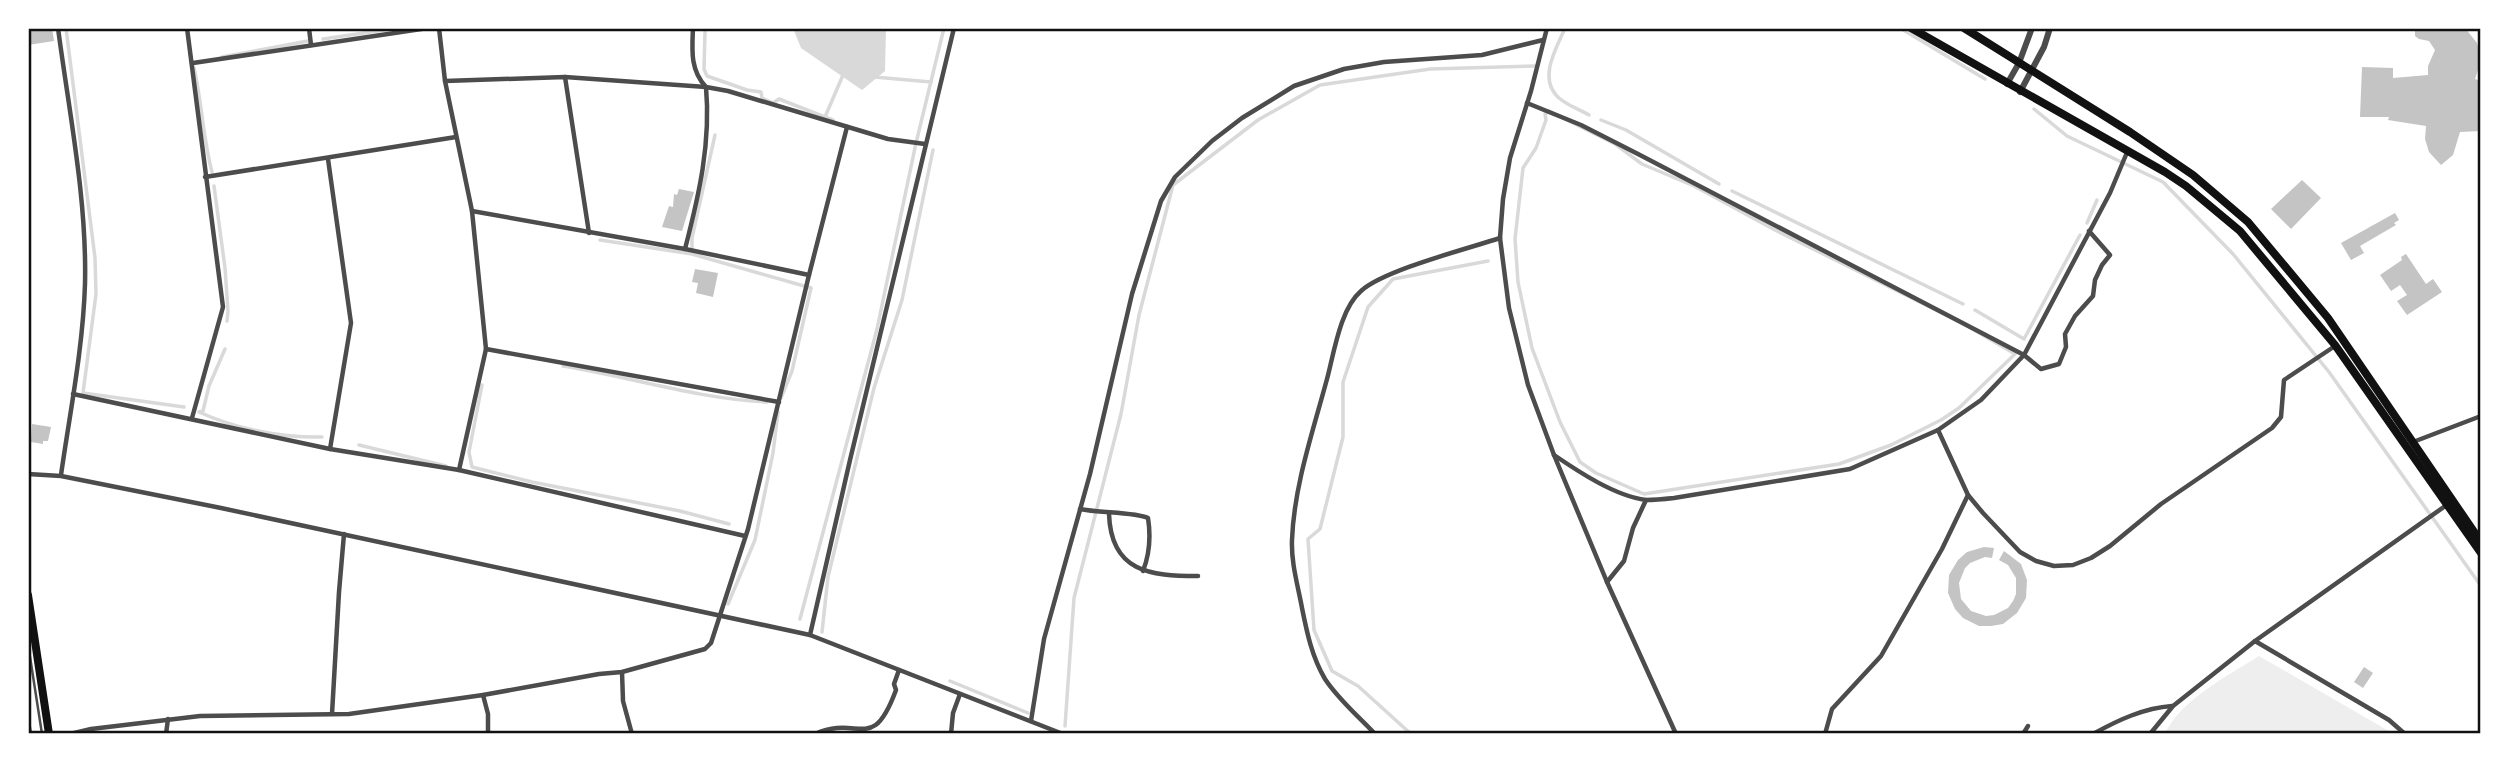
<svg xmlns="http://www.w3.org/2000/svg" width="2509" height="762" viewBox="0 0 2509 762" font-family="'Fira Sans',sans-serif">
<style>
.green{fill:#eee}
.water{fill:#d9d9d9}
.lines{fill:none;stroke-linecap:round;stroke-linejoin:round}
.stream{stroke:#d9d9d9;stroke-width:3.5}
.building{fill:#c4c4c4}
.service{stroke:#4c4c4c;stroke-width:2.5}
.minor{stroke:#4c4c4c;stroke-width:4.5}
.tertiary{stroke:#4c4c4c;stroke-width:6}
.primary{stroke:#111;stroke-width:8}
.trunk{stroke:#111;stroke-width:8}
.neatline{fill:none;stroke:#111;stroke-width:2.5}
</style>
<rect width="100%" height="100%" fill="#fff"/>
<path class="green" d="M2259,656L2394,734H2165C2179,701 2229,675 2259,656Z"/>
<path class="water" d="M793,28H886L885,71L862,90L801,48Z"/>
<g class="lines">
<g class="stream">
<path d="M66,28L95,258L96,294L83,393L184,407"/>
<path d="M1565,28C1557,47 1539,76 1556,95C1563,104 1579,109 1589,115"/>
<path d="M1900,28L1985,79"/>
<path d="M705,32L704,69L707,76L747,90L761,92L762,98L773,103L779,99L825,117"/>
<path d="M323,39L398,28"/>
<path d="M222,57L308,41"/>
<path d="M194,68C202,103 203,138 212,172"/>
<path d="M874,77L931,82"/>
<path d="M2034,109L2067,136L2163,182L2233,254L2329,372L2481,586"/>
<path d="M1549,111L1615,144L1642,164L1694,186L1775,230L1964,324L2015,354L1959,408L1941,420L1891,445L1839,464L1644,494L1596,473L1580,462L1560,422L1532,348L1518,282L1515,239L1523,168L1536,148L1546,120L1545,114Z"/>
<path d="M833,120L825,117L843,75"/>
<path d="M1601,120L1626,130L1719,184"/>
<path d="M214,186L225,268L228,311L227,321"/>
<path d="M1732,191L1963,304"/>
<path d="M2087,223L2097,200"/>
<path d="M600,240L692,254L811,288L792,371L781,398"/>
<path d="M692,253V238L715,135"/>
<path d="M1975,310L2024,339L2080,235"/>
<path d="M225,349L209,386L203,411L199,412C236,429 282,438 322,437"/>
<path d="M563,366C631,377 698,399 767,402"/>
<path d="M482,385L469,452L472,467L532,482L680,511L729,524"/>
<path d="M359,445L446,466"/>
<path d="M728,604L755,540L773,453L778,412"/>
<path d="M800,619L877,329L916,143L944,28"/>
<path d="M822,632L828,577L874,388L902,300L933,150"/>
<path d="M950,681L1028,713"/>
<path d="M1065,726L1074,598L1121,414L1139,315L1173,185L1258,120L1320,85L1430,69L1535,66"/>
<path d="M1411,734L1358,686L1332,671L1314,630L1308,539L1320,529L1343,437V382L1368,307L1393,279L1488,261"/>
</g>
</g>
<g class="building">
<path d="M28,28H52L54,41L28,45Z"/>
<path d="M2415,28H2465L2477,43L2480,54V64L2475,79L2481,81V131L2460,132L2453,155L2441,165L2429,152L2425,139L2426,126L2388,120L2389,117H2360L2362,67L2393,68V78L2428,75V66L2435,50L2429,41L2419,39L2415,36Z"/>
<path d="M2302,180L2321,198L2291,229L2271,209Z"/>
<path d="M679,189L694,192L682,231L662,227L669,206L673,207L674,194L677,195Z"/>
<path d="M2395,213L2399,220L2394,223L2396,225L2360,246L2364,253L2351,260L2341,243Z"/>
<path d="M2406,254L2426,284L2433,279L2442,292L2407,315L2397,301L2407,295L2400,285L2391,291L2380,275L2402,260L2401,257Z"/>
<path d="M695,269L718,273L713,297L696,293L698,283L692,282Z"/>
<path d="M32,424L51,427L48,441H43V444L31,442Z"/>
<path d="M1984,547L1994,548L1992,558L1985,557L1970,563L1965,568L1959,583L1961,599L1971,611L1986,616L1994,615L2008,608L2013,601L2016,594V578L2008,565L1999,560L2004,551L2021,564L2027,580L2026,598L2017,613L2003,624L1991,626H1979L1963,618L1955,609L1948,593L1949,575L1958,560L1967,552Z"/>
<path d="M2364,667L2373,673L2363,688L2354,682Z"/>
</g>
<g class="lines">
<g class="service">
<path d="M28,644L42,734"/>
<path d="M28,715L31,734"/>
</g>
<g class="minor">
<path d="M58,28C69,112 87,199 85,284C83,348 70,412 61,475"/>
<path d="M187,28L223,307L192,418"/>
<path d="M309,28L311,45"/>
<path d="M439,28L445,81L472,211L486,349L459,470"/>
<path d="M1547,28L1531,91L1510,158L1503,199L1500,238L1509,308L1528,385L1554,455L1607,582L1676,734"/>
<path d="M193,63L428,28"/>
<path d="M565,77L589,233"/>
<path d="M445,81L565,77L706,87L728,91L888,139L925,144"/>
<path d="M1527,103L1581,125L1638,154L2024,355L2041,369L2059,364L2066,347L2065,334L2075,316L2093,296L2095,280L2102,265L2110,255L2089,231"/>
<path d="M328,159L351,323L330,449"/>
<path d="M205,177L456,137"/>
<path d="M472,211L685,249L809,275"/>
<path d="M685,249C699,195 711,143 706,87C690,70 692,50 693,28"/>
<path d="M486,349L779,402"/>
<path d="M73,394L330,449L459,470L745,536"/>
<path d="M1938,430L1968,495L1983,513L2020,552L2036,561L2054,566L2073,565L2091,558L2110,546L2161,504L2272,428L2281,417L2284,380L2335,346"/>
<path d="M2413,442L2481,416"/>
<path d="M1554,455C1579,472 1615,496 1646,500C1655,500 1665,499 1674,498L1850,469L1938,430L1981,400L2024,355L2110,193L2128,150"/>
<path d="M28,474L61,476L221,508L810,635L1063,734"/>
<path d="M1080,509C1097,513 1136,512 1148,518C1151,537 1150,553 1143,571"/>
<path d="M1109,514C1111,572 1150,576 1198,576"/>
<path d="M1607,582L1624,561L1633,528L1646,500"/>
<path d="M810,635L850,460L954,28"/>
<path d="M2255,641L2389,720L2405,734"/>
<path d="M622,672L623,701L632,734"/>
<path d="M483,695L488,714V734"/>
<path d="M332,714L339,592L344,534"/>
<path d="M1031,721L1044,639L1090,474L1132,294L1161,201L1175,177L1212,141L1242,118L1294,86L1344,69L1384,62L1482,55L1543,40"/>
<path d="M70,734L91,729L200,716L349,714L483,695L599,674L622,672L705,649L711,643L748,529L809,275L847,127"/>
<path d="M166,734L168,719"/>
<path d="M815,734C860,714 872,755 896,690L894,684L899,670"/>
<path d="M951,734L953,713L960,694"/>
<path d="M1375,734C1359,717 1338,699 1325,679C1312,657 1307,633 1302,608C1298,586 1291,563 1292,540C1294,486 1313,431 1327,379C1334,353 1340,309 1361,291C1384,270 1467,249 1500,238"/>
<path d="M1825,734L1832,709L1881,656L1942,549L1968,495"/>
<path d="M2023,734L2028,726"/>
<path d="M2093,734C2118,720 2144,708 2172,706"/>
<path d="M2150,734L2173,706L2255,641L2448,504"/>
</g>
<g class="tertiary">
<path d="M2007,84L2019,63L2032,28"/>
<path d="M2020,92L2044,47L2050,28"/>
</g>
<path class="primary" d="M28,595L49,734"/>
<g class="trunk">
<path d="M1911,28L2165,172L2186,186L2240,231L2335,345L2481,553"/>
<path d="M1964,28L2130,132L2193,175L2248,222L2328,318L2481,542"/>
</g>
</g>
<rect width="2509" height="762" fill="none" stroke="#ffffff" stroke-width="60"/>
<rect x="30" y="30" width="2449" height="702" class="neatline"/>
</svg>
